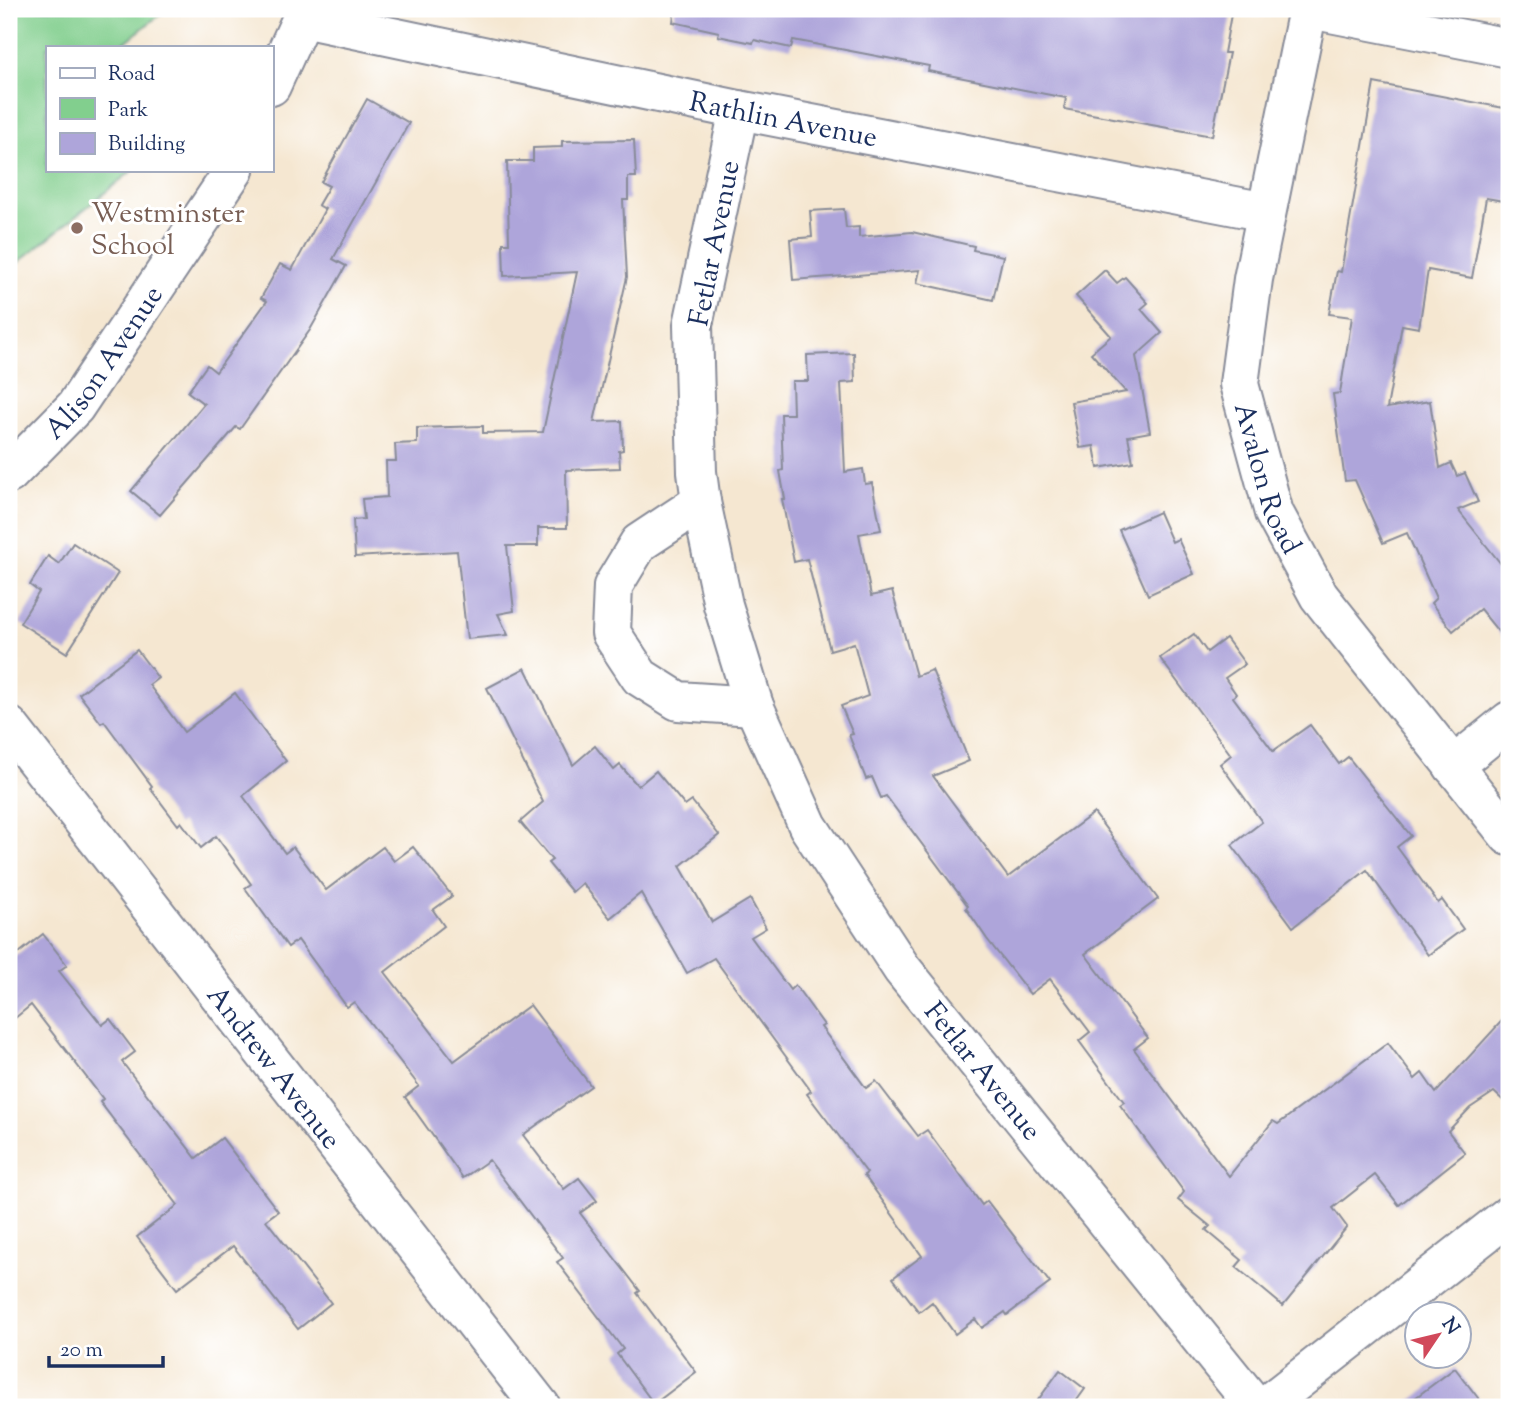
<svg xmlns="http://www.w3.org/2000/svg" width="1518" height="1416" viewBox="0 0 1518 1416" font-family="'Sorts Mill Goudy',serif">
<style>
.green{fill:#82cf8e;stroke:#4e7f76;stroke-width:2}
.building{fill:#aea5da}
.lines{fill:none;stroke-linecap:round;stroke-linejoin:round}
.street-casing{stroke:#888b98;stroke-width:42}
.street{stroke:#fff;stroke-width:38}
.education-dot{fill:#8d6e63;stroke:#fff;stroke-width:2.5}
.labels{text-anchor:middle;stroke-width:6;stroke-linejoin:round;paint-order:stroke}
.street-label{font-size:28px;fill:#1b2f5e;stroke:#fff}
.education-label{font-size:28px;fill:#785e54;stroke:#fff;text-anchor:start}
</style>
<rect width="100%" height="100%" fill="#fff"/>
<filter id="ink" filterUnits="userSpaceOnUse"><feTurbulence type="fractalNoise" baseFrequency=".0143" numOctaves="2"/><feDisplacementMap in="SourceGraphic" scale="14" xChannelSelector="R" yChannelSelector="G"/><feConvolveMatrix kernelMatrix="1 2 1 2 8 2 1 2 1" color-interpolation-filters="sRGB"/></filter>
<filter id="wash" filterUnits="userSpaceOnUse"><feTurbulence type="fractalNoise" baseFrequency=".00686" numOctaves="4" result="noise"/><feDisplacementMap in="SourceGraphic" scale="28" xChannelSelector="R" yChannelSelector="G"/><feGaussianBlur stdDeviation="1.57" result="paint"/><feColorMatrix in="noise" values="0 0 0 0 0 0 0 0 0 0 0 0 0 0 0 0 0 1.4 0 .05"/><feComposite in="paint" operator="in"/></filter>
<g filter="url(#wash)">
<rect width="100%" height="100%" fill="#f5e7d1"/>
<path class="green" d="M18,9H167L119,47H47V170H133L9,270V16Z"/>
<g id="blocks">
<g class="building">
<path d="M675,9H1232L1224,53H1229L1212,136L1064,109L1066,98L928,71L929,66L793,40L791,48L754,40L753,43L718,36L719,32L673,22Z"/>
<path d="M1374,83L1509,109V202L1486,198L1472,278L1428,270L1419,328L1402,325L1387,408L1430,401L1440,468L1451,463L1457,476L1465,473L1478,502L1458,510L1509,574V645L1480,609L1453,631L1431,603L1436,598L1407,533L1383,543L1355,480L1345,481L1333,394L1340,393L1352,317L1329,314L1337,271L1341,272Z"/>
<path d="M367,99L409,123L333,259L346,266L310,330L240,429L236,427L160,515L131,491L204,404L188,392L207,365L216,372L267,301L261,298L280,264L292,270L325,209L318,205L329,186L321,182Z"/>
<path d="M634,140L636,177H628V200H623L627,277L594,422L622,421L623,450L619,451L620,468L566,470L567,528H538V546H507L514,611L498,614L508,635L467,639L457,551L355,557L353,520L364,519L362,499L387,497L386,461H396L395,444L417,443V428L483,426V433L543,432L577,272L504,276L503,243H509L507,161H533V148L562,147V141Z"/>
<path d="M844,209L846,228L859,227V237L912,232L974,246L973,250L1003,256L993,300L917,283L920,270L793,280L790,239L812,237L810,211Z"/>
<path d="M1105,270L1117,283L1125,277L1148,303L1141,309L1162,333L1136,356L1150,432L1128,436L1133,462L1098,468L1094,446L1080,448L1071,402L1126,392L1091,353L1111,336L1076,296Z"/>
<path d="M854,353L855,382L841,383L845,472L863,469L865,484L872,483L881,530L859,534L871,596L892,591L916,676L932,670L969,761L933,776L1008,877L1094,813L1158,899L1085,954L1148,1038L1134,1049L1229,1176L1273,1121L1278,1124L1388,1043L1415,1079L1422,1073L1436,1093L1509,1013V1106L1494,1092L1470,1108L1448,1131L1465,1153L1399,1205L1375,1175L1333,1208L1347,1227L1283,1306L1236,1267L1242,1260L1206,1230L1210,1226L1178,1200L1184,1192L1120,1105L1124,1102L1079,1041L1090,1032L1050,979L1030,994L987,939L966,908L968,906L886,796L881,798L872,777L866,779L849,735L853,734L841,706L868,696L854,643L830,650L807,559L794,562L782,499H785L780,471L783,470L781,414H793L792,381H808L807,355Z"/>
<path d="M1159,512L1172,542L1178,539L1194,574L1148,595L1119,530Z"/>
<path d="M73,543L118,573L67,653L20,623L39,592L30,585L48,556L59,564Z"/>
<path d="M1194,634L1207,652L1226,638L1245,664L1225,678L1236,694L1233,697L1273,751L1310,725L1339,764L1348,757L1411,836L1397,847L1438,903L1442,900L1463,929L1428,955L1367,870L1293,927L1232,845L1262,822L1220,764L1231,755L1160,658Z"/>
<path d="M137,650L158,678L149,685L184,732L235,693L286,761L243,796L285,853L293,847L326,890L383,847L394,861L413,847L452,896L433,910L444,926L385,972L454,1061L530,1005L591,1086L523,1135L564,1189L579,1178L597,1201L580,1213L640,1291L637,1293L696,1372L654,1404L617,1354L623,1349L557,1262L563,1258L489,1160L463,1178L405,1097L419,1086L354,1002L347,1007L298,940L288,947L245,888L251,884L216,836L201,848L181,822L178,825L150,788L152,786L104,721L101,723L79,694Z"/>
<path d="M525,668L573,765L595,746L614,770L620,765L638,786L656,771L685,806L692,801L719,835L680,866L712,922L750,899L766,928L751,937L790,990L795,985L824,1025L821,1027L866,1088L876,1081L918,1136L927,1130L982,1205L987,1201L1050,1283L1007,1315L1005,1312L982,1328L975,1319L955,1334L932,1302L919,1312L893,1278L922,1256L864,1175L867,1173L807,1094L811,1091L714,958L687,973L641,893L610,918L582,883L572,892L548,863L552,860L520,822L543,802L487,688Z"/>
<path d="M43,934L67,965L59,971L102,1025L110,1019L135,1052L122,1062L196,1158L222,1138L278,1211L266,1220L331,1303L298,1329L233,1246L177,1289L137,1237L178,1205L100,1102L103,1099L31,1005L9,1023V961Z"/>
<path d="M1455,1368L1485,1407H1403Z"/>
<path d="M1060,1370L1085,1389L1072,1407H1033Z"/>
</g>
</g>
</g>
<g filter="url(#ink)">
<use href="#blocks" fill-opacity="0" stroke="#888b98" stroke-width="2"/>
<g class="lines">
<g class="street-casing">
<g id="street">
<path id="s1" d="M1308,9L1253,279L1239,384L1274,513L1319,596L1509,836"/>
<path d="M1310,9L1509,48"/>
<path id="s2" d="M302,18L739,110L1266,212"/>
<path d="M271,86L302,18L304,9"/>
<path id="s3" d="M739,110L693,325L697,472L701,502L723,605L754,706L808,826L902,969L1256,1407"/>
<path id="s4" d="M9,474L75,407L234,170"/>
<path d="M701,502L639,543L613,586L611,633L640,677L678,701L754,706"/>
<path id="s5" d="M9,726L541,1407"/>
<path d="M1453,766L1509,721"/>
<path d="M1264,1407L1509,1215"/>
</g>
</g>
<use href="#street" class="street"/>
</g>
</g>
<circle class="education-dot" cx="77" cy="228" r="7"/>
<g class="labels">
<g class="street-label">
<text dy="10" stroke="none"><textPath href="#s2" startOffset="492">Rathlin Avenue</textPath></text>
<text transform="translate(713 243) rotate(-79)" y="10">Fetlar Avenue</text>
<text dy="10" stroke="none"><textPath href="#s4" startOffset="147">Alison Avenue</textPath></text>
<text dy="10" stroke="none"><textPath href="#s1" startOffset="480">Avalon Road</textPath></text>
<text dy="10" stroke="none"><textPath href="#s5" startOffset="432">Andrew Avenue</textPath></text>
<text dy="10" stroke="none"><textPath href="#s3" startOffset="1041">Fetlar Avenue</textPath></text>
</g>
<g class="education-label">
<text x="91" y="222">Westminster<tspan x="91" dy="32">School</tspan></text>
</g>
</g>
<rect width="1518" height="1416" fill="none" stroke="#fff" stroke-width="35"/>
<rect x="46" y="46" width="228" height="126" fill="#ffffff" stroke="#a4acbf" stroke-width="2"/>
<rect x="60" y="68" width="35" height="10" fill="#ffffff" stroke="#a4acbf" stroke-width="2"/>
<text x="108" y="80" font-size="21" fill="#1b2f5e">Road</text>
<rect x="60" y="98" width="35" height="21" fill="#82cf8e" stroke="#a4acbf" stroke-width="2"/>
<text x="108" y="116" font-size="21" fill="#1b2f5e">Park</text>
<rect x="60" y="133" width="35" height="21" fill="#aea5da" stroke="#a4acbf" stroke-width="2"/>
<text x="108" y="150" font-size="21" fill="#1b2f5e">Building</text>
<g transform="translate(1438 1335) rotate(55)"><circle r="33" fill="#ffffff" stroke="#a4acbf" stroke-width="2"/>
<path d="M0-5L12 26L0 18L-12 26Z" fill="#d1495b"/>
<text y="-10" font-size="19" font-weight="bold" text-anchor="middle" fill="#1b2f5e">N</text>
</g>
<path d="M49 1356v10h114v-10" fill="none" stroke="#1b2f5e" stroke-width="3.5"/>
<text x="60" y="1356" font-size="21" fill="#1b2f5e" stroke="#ffffff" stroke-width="5" paint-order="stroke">20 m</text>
</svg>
